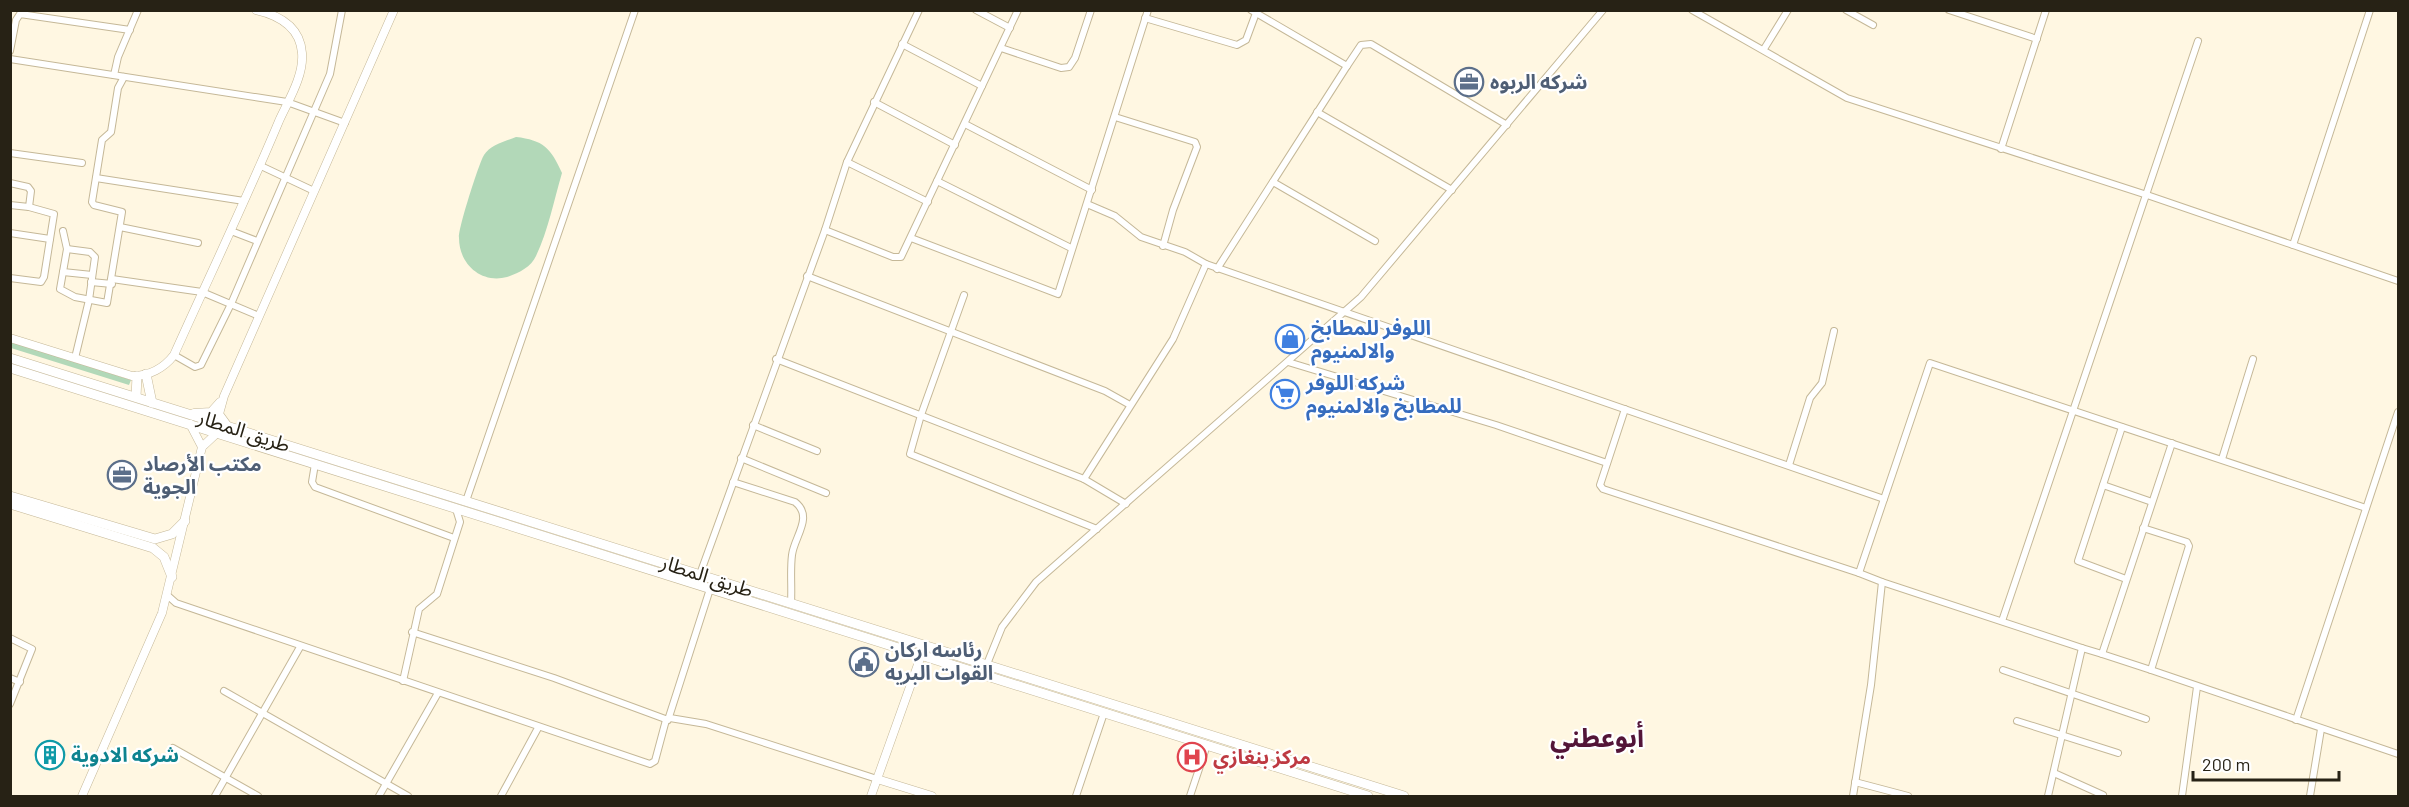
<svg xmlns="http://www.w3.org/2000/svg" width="2409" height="807" viewBox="0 0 2409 807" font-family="Barlow,'Noto Sans Arabic',sans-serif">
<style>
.green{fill:#b2d8b8}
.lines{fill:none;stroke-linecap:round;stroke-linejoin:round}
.minor-casing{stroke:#c5b898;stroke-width:8}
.tertiary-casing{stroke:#c5b898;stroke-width:9}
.primary-casing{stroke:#c5b898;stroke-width:10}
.trunk-casing{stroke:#c5b898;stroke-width:10}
.minor{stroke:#fff;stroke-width:6}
.tertiary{stroke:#fff;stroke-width:8}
.primary{stroke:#fff;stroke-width:9}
.trunk{stroke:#fff;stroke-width:9}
.labels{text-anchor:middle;stroke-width:4.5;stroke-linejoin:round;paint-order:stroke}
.service-label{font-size:20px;font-weight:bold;fill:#4e5e75;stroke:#fff;text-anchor:start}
.shop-label{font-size:20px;font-weight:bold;fill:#366cbe;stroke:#fff;text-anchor:start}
.street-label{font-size:20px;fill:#272215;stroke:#fff}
.culture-label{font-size:20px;font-weight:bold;fill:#0d838f;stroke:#fff;text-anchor:start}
.health-label{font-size:20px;font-weight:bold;fill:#be3a42;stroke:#fff;text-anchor:start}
.district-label{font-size:26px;font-weight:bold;fill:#531538;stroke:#fff}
</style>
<rect width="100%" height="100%" fill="#fff7e2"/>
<g class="green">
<path d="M516,137C543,140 551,148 562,173C554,200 548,231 536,256C531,267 519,273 507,277C481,284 459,264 459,238C458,229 479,163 484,155C490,145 506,141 516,137Z"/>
<path d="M11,342L131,380L129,385L11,348Z"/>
</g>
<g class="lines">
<g class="minor-casing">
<g id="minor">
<path d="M976,10L1010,28"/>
<path d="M1692,10L1847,98L2147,195L2398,281"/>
<path d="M1846,10L1873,25"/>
<path d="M1949,10L2037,39"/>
<path d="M1145,18L1237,45L1246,40L1256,13"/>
<path d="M902,44L982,86"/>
<path d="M1001,48L1061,68L1069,67L1075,58L1091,10"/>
<path d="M1764,49L1788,10"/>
<path d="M10,51L16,20L20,14L130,30"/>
<path d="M10,59L287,102L345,123"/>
<path d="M1347,66L1361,45L1371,44L1507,125"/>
<path d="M114,75L118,57L138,10"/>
<path d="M874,102L955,145"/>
<path d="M1317,112L1452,190"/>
<path d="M1115,117L1195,142L1197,147L1173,210L1163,246"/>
<path d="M965,124L1092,190"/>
<path d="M2001,149L2046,10"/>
<path d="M10,153L82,163"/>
<path d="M847,162L928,202"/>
<path d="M261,166L314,191"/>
<path d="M96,178L244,201"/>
<path d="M937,181L1071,248"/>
<path d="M1273,182L1375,241"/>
<path d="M10,183L28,187L31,191L29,207L10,205"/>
<path d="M1087,204L1115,216L1141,237L1185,252L1206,264"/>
<path d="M120,227L198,243"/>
<path d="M825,230L893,257H901L1018,10"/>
<path d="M63,231L67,249L60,289L75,297L107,303L122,212L94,205L92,202L102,140L111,132L118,88L124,77"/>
<path d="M231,231L257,241"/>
<path d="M10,233L50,239"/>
<path d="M911,238L1058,294L1148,10"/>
<path d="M2293,245L2370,10"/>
<path d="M67,249L90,252L95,257L89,300L75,358"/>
<path d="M1217,269L1347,66L1251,10"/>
<path d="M63,272L92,275"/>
<path d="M807,276L1105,391L1130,405"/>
<path d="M10,278L41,282L44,277L54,214L29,207"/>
<path d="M112,279L202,292L259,316"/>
<path d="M91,282L112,284"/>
<path d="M964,295L921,415L910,454L1097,529"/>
<path d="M174,355L195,367L201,365L231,304L330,74L342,10"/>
<path d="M776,359L1084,479L1126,504"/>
<path d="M1288,362L1496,425L1607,463"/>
<path d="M1625,409L1600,485L1603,489L1859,573L1884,499"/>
<path d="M753,425L817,451"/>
<path d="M2122,427L2078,561L2126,579"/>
<path d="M741,458L826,493"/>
<path d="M2222,459L2253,359"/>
<path d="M315,464L312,482L315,487L454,538"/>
<path d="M1789,465L1810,398L1822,383L1834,331"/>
<path d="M1084,479L1173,339L1206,264L1884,499L1930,363L2366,508"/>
<path d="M733,482L795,502C814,517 794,537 792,555C790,571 792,587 791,603"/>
<path d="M2103,485L2152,502"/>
<path d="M466,501L635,10"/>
<path d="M700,574L825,230L847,162L919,10"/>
<path d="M1882,582L2082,648"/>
<path d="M167,595L176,603L650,764L655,761L666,720"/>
<path d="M2002,621L2198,41"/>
<path d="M412,632L554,678L668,720L710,589"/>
<path d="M10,638L32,649L10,704"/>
<path d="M2102,654L2151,670L2189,546L2187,542L2143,528"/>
<path d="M987,664L1002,627L1036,582L1361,297L1603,10"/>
<path d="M2003,670L2146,719"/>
<path d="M2151,670L2398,754"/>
<path d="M10,678L20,682"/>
<path d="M403,681L419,609L437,594L460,522L456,509"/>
<path d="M224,691L408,796"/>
<path d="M670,718L706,724L877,779"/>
<path d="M2296,720L2398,412"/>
<path d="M2017,721L2118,753"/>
<path d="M173,748L258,796"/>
<path d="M2054,773L2103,795"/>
<path d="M1855,782L1908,796"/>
<path d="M215,796L300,647"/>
<path d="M379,796L438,693"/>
<path d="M501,796L538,728"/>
<path d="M1076,796L1104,713"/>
<path d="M1190,796L1207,745"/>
<path d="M1853,796L1871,685L1882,582L1859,573"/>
<path d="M2048,796L2082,648L2102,654L2172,443"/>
<path d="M2182,796L2197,687"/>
<path d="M2310,796L2321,729"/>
</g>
</g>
<g class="tertiary-casing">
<g id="tertiary">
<path d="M10,338L132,376C149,376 164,368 174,355C209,277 246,200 279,121C288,101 304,76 302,53C300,26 278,15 256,10"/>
<path d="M194,413L211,412L220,402"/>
<path d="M190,424L202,447"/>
<path d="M227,425L219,414L224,396L394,10"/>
<path d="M877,779L932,796"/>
<path d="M82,796L162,613L202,447L217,433"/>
<path d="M871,796L921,656"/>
</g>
</g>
<g class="primary-casing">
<g id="primary">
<path d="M10,496L155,539L172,534L185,521"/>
<path d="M10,504L153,548L164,557L172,577"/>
</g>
</g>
<g class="trunk-casing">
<g id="trunk">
<path d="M10,358L1404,796"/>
<path d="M10,368L1368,796"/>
<path d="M146,374L152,403"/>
<path d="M136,397L137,376"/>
</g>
</g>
<use href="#minor" class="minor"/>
<use href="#tertiary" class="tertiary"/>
<use href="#primary" class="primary"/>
<use href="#trunk" class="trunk"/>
</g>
<defs>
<g id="office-ring" transform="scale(1.5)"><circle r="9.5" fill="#fff" stroke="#5c6f8a" stroke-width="1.5"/><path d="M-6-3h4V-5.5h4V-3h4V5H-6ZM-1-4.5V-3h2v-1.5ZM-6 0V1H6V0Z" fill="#5c6f8a"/></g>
<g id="shop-ring" transform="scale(1.5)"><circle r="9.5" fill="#fff" stroke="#3f7fe0" stroke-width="1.5"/><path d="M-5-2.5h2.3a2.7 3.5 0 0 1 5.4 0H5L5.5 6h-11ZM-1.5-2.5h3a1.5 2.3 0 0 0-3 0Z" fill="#3f7fe0"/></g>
<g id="supermarket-ring" transform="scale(1.5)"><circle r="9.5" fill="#fff" stroke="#3f7fe0" stroke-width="1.5"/><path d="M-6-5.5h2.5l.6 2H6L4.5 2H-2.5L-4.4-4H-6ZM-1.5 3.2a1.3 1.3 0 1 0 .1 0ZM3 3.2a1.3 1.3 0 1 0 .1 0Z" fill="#3f7fe0"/></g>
<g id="civic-ring" transform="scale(1.5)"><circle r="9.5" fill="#fff" stroke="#5c6f8a" stroke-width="1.5"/><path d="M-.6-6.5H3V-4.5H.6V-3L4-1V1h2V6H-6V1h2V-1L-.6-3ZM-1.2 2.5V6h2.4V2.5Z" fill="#5c6f8a"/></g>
<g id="building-ring" transform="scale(1.5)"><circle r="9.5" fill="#fff" stroke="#0f9aa8" stroke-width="1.5"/><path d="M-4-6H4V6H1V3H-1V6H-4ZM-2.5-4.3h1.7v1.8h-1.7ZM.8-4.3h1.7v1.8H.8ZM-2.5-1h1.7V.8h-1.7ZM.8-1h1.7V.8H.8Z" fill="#0f9aa8"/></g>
<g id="hospital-ring" transform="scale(1.5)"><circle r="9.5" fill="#fff" stroke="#e0444e" stroke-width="1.5"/><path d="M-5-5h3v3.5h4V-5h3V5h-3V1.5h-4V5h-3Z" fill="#e0444e"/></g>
</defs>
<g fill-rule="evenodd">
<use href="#office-ring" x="1469" y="82"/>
<use href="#shop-ring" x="1290" y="339"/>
<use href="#supermarket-ring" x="1285" y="394"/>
<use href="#office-ring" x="122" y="475"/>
<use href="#civic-ring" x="864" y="662"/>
<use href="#building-ring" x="50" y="755"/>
<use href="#hospital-ring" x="1192" y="757"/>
</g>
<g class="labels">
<g class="service-label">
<text x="1490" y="89">شركه الربوه</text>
<text x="143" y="471">مكتب الأرصاد<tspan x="143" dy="23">الجوية</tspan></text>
<text x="885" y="657">رئاسه اركان<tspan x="885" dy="23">القوات البريه</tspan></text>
</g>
<g class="shop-label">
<text x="1311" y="335">اللوفر للمطابخ<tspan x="1311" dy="23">والالمنيوم</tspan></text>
<text x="1306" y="390">شركه اللوفر<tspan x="1306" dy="23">للمطابخ والالمنيوم</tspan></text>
</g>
<g class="street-label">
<text transform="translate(244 431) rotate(18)" y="7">طريق المطار</text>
<text transform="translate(707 576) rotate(18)" y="7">طريق المطار</text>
</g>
<g class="culture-label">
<text x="71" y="762">شركه الادوية</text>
</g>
<g class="health-label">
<text x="1213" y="764">مركز بنغازي</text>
</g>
<g class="district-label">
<text x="1597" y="747">أبوعطني</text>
</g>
</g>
<rect width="2409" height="807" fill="none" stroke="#272215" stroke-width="24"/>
<path d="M2193 771v9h146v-9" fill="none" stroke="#272215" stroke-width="3"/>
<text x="2202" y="771" font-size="18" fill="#272215" stroke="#ffffff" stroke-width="4.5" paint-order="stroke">200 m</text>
</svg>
